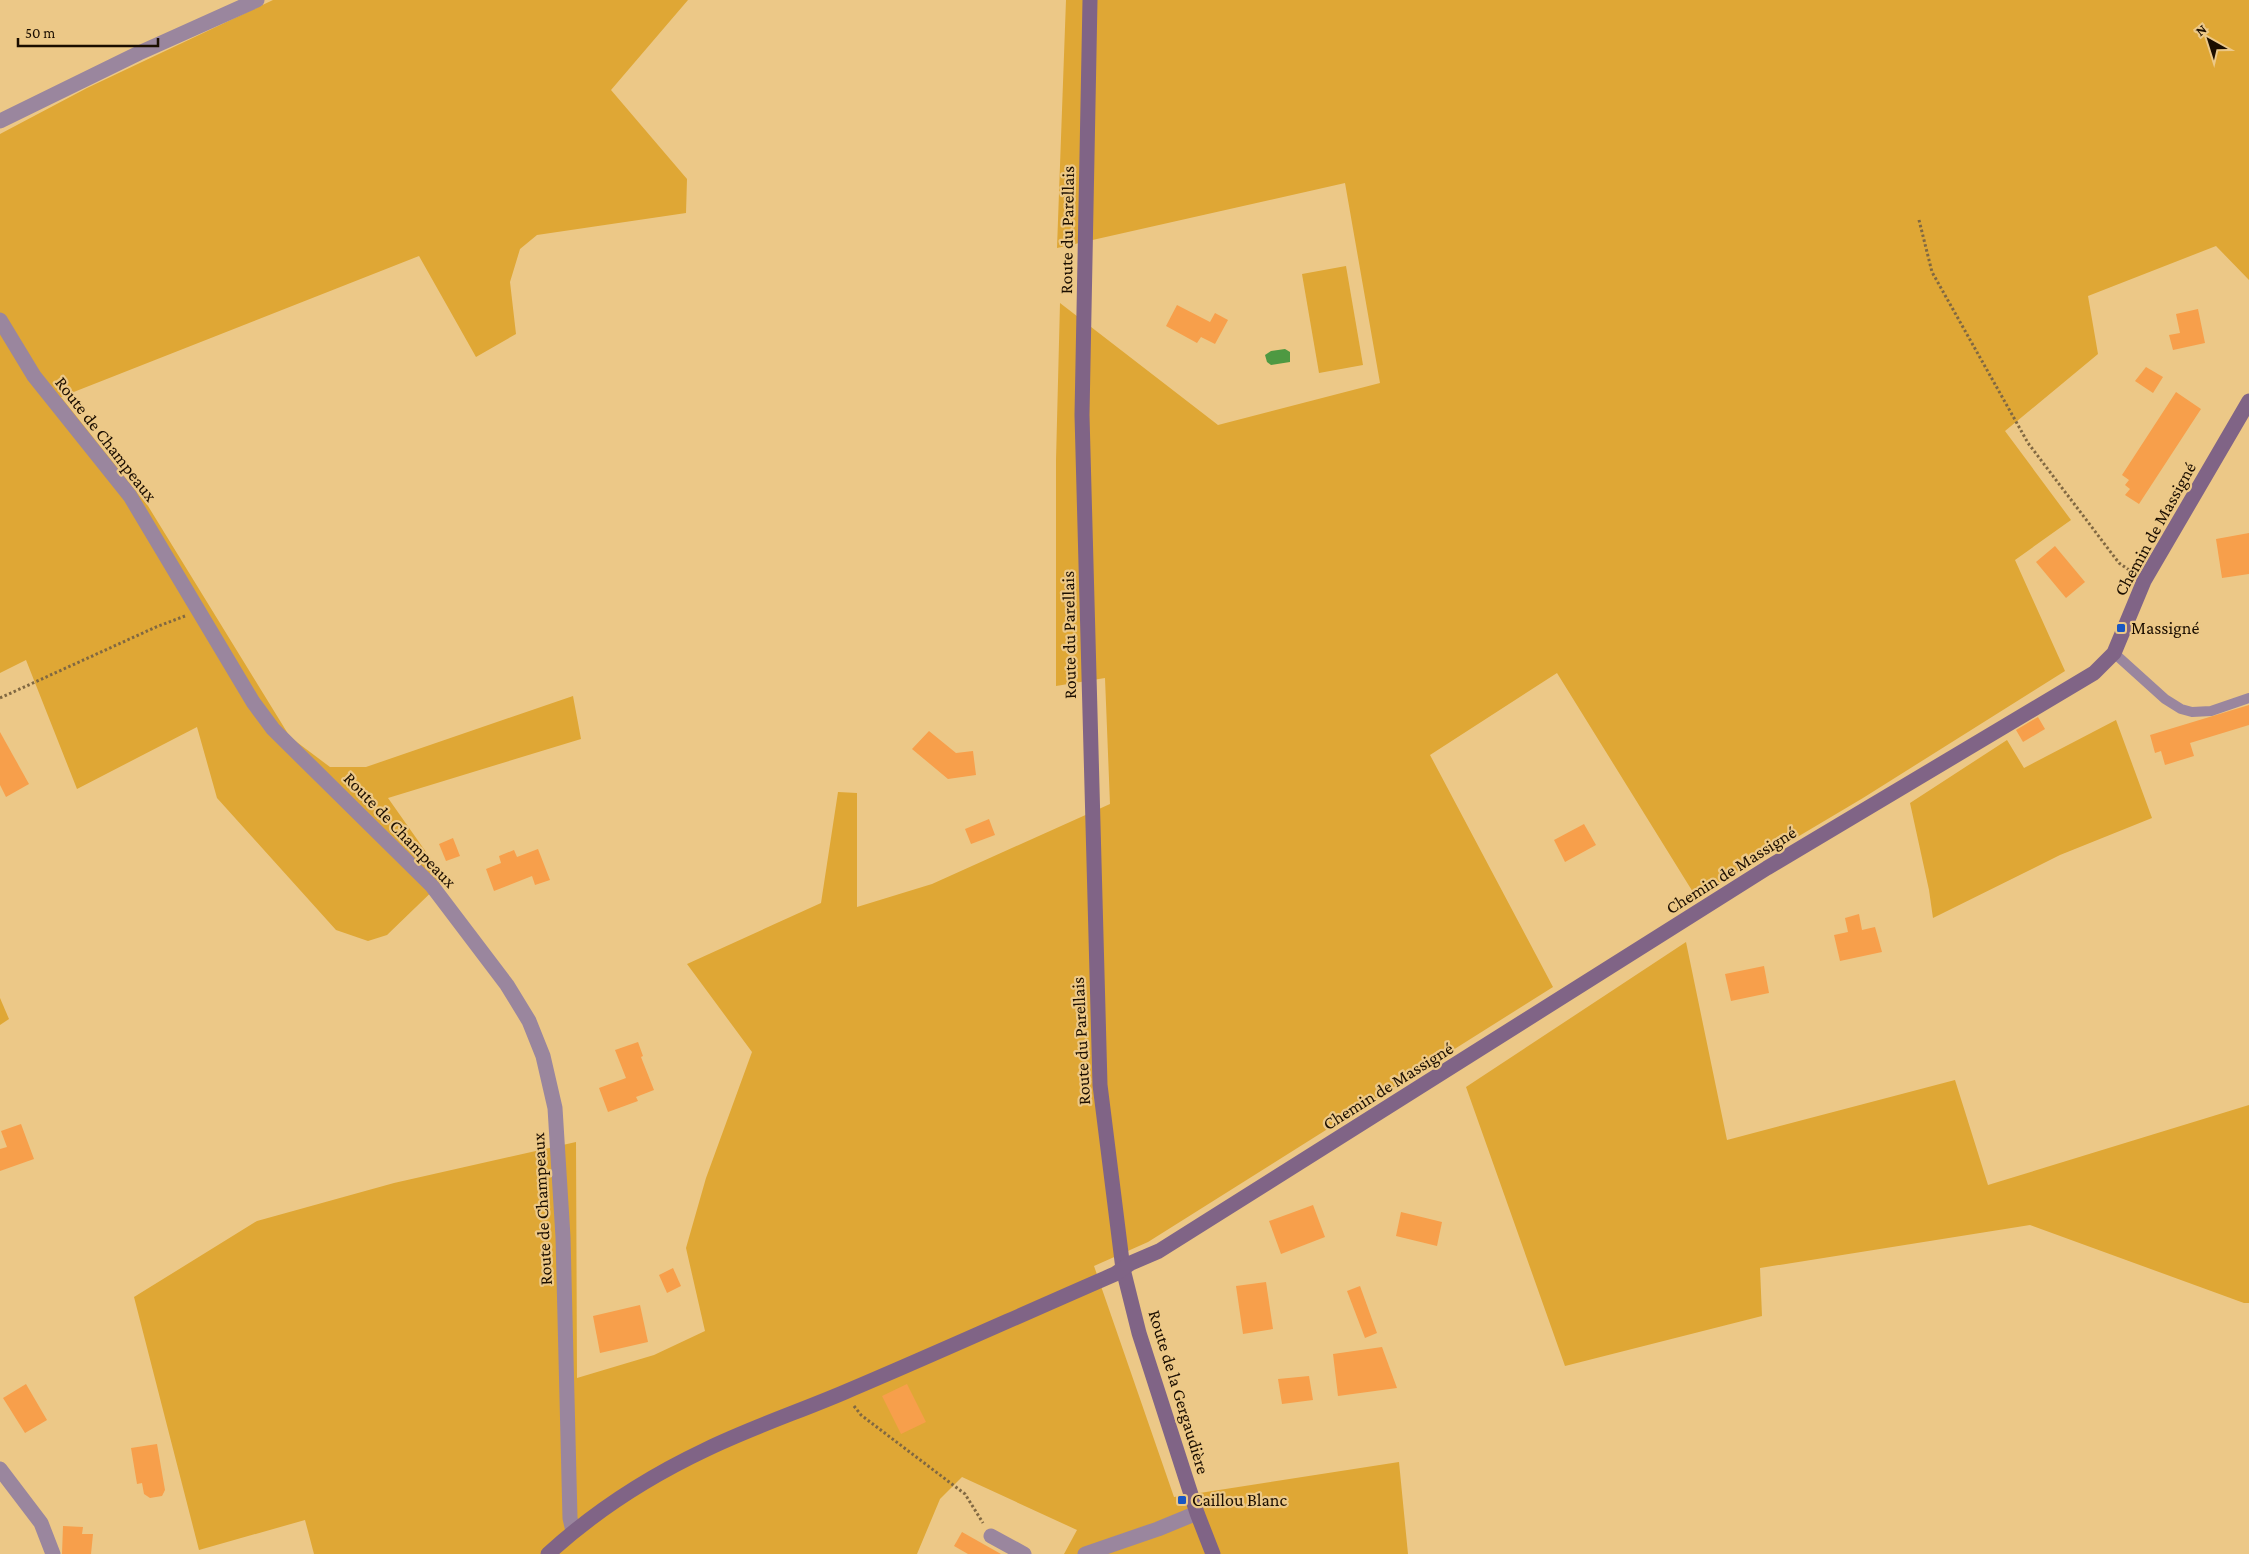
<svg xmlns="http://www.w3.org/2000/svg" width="2249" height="1554" viewBox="0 0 2249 1554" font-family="'Crimson Pro',serif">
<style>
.green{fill:#dfa735}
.water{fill:#4e9942}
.building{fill:#f79f4b}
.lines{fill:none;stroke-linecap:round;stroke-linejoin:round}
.path{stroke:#806842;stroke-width:3;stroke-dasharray:2.5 2.5;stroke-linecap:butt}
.lane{stroke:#9a869e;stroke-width:10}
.street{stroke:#9a869e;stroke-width:15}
.secondary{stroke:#806486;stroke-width:15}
.poi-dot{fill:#1a57c2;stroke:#ecc887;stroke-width:2}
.labels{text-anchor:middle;stroke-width:4.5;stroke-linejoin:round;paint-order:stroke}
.street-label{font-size:18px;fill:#1b0e00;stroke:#ecc887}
.poi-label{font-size:18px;fill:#1b0e00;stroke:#ecc887;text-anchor:start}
</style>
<rect width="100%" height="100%" fill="#ecc887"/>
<g class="green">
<path d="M273,0H688L611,90L687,179L686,213L537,235L520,249L510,282L516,334L476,357L419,256L61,397L148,506L290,737L330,767H366L573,696L581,739L388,798L445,879L387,935L368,941L336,930L217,798L197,727L77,789L26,660L0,673V134L87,88Z"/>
<path d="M1066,0H2249V280L2216,246L2088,296L2098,354L2005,431L2071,520L2015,560L2065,671L1863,798L1696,897L1557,673L1430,755L1553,987L1148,1242L1094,1266L1174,1497L1399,1462L1408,1554H1064L1077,1530L962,1477L940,1499L917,1554H314L305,1520L199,1550L134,1297L257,1221L394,1183L576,1142L577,1378L654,1355L705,1331L686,1248L706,1178L752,1052L687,964L821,903L838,792L857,793V907L932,884L1110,804L1105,678L1056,686V460L1060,303L1218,425L1380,383L1345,183L1057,248Z"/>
<path d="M1346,266L1363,365L1319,373L1302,274Z"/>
<path d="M2116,720L2152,818L2060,855L1933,918L1929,890L1910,803L2007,740L2024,768Z"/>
<path d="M1686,942L1727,1140L1955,1080L1988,1185L2249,1105V1303H2244L2030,1225L1760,1268L1762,1316L1565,1366L1466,1087Z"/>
<path d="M0,998L9,1019L0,1025Z"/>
</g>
<path class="water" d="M1285,349L1290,352V362L1271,365L1267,362L1265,355L1271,351Z"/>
<g class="building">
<path d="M1177,305L1210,322L1215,313L1228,320L1215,344L1201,337L1197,343L1166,326Z"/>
<path d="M2198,309L2205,343L2173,350L2169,335L2180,333L2176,314Z"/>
<path d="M2146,367L2163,377L2153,393L2135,381Z"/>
<path d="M2176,392L2201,409L2139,504L2125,495L2130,489L2125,485L2129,480L2122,475Z"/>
<path d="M2249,533V574L2222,578L2216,539Z"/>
<path d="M2055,546L2085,582L2066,598L2036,562Z"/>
<path d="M2249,705V725L2190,743L2194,756L2165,765L2161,751L2155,753L2150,735Z"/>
<path d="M2038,717L2045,729L2023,742L2016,730Z"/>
<path d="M929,731L956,753L973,751L976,775L948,779L912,749Z"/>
<path d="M0,732L29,784L6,797L0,785Z"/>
<path d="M989,819L995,835L971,844L965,829Z"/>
<path d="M1584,824L1596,845L1565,862L1554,840Z"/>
<path d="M453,838L460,856L446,861L439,844Z"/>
<path d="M538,849L550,880L535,885L532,876L494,891L486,869L501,863L499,856L514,850L517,857Z"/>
<path d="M1859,914L1862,930L1875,927L1882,952L1840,961L1834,935L1848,932L1845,918Z"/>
<path d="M1764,966L1769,993L1731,1001L1725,974Z"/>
<path d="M638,1042L643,1056L641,1057L654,1090L636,1097L638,1101L608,1112L599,1088L626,1078L615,1050Z"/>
<path d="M21,1124L34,1159L0,1171V1149L7,1147L1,1131Z"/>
<path d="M1313,1205L1325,1237L1281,1254L1269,1221Z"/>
<path d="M1401,1212L1442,1222L1437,1246L1396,1236Z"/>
<path d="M673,1268L681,1286L667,1293L659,1275Z"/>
<path d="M1266,1282L1273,1329L1243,1334L1236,1286Z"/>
<path d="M1360,1286L1377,1333L1365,1338L1347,1291Z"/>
<path d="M640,1305L648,1342L600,1353L593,1316Z"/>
<path d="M1382,1347L1397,1388L1338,1396L1333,1354Z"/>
<path d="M1309,1376L1313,1400L1282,1404L1278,1379Z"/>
<path d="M26,1384L47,1420L25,1433L3,1398Z"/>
<path d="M907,1384L926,1422L901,1434L882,1396Z"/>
<path d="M157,1444L165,1490L162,1496L150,1498L144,1494L142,1483L137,1484L131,1448Z"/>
<path d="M63,1526L83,1527L82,1534H93L91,1554H62Z"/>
<path d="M962,1532L1001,1554H968L954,1546Z"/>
</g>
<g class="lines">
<g class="path">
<path d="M1919,220L1932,272L2028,443L2119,563L2132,572"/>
<path d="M0,698L156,627L185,616"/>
<path d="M854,1406L861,1415L965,1494L983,1523"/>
</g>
<path class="lane" d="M2114,653L2165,699L2181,709L2192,712L2211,711L2249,698"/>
<g class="street">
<path d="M0,121L139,53L257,0"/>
<path d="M0,320L34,376L130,496L253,702L273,729L432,886L507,985L529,1021L543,1056L555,1108L563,1237L570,1518L573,1531"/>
<path d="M0,1469L41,1523L53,1554"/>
<path d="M991,1536L1024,1554"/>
<path d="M1085,1554L1158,1529L1197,1513"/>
</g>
<g class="secondary">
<path d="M1090,0L1082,415L1100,1085L1123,1269L1139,1333L1197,1513L1213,1554"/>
<path d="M548,1554C595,1511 648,1477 705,1450C750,1428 798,1412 845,1392C935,1354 1025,1313 1115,1274L1131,1263L1159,1251L1767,868L2094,673L2114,653L2144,581L2249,401"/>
</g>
</g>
<g class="poi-dot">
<rect x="2116" y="623" width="10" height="10" rx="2.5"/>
<rect x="1177" y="1495" width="10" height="10" rx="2.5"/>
</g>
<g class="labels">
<g class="street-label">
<text transform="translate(1067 230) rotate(-89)" y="6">Route du Parellais</text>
<text transform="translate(106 439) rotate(52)" y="6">Route de Champeaux</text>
<text transform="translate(2155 529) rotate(-61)" y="6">Chemin de Massigné</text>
<text transform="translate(1069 635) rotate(-91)" y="6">Route du Parellais</text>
<text transform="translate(400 830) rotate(46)" y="6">Route de Champeaux</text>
<text transform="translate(1731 870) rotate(-32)" y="6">Chemin de Massigné</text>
<text transform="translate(1081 1041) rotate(-93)" y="6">Route du Parellais</text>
<text transform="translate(1388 1086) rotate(-32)" y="6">Chemin de Massigné</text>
<text transform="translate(542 1209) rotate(-93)" y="6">Route de Champeaux</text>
<text transform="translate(1179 1392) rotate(73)" y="6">Route de la Gergaudière</text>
</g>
<g class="poi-label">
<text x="2131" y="634">Massigné</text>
<text x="1192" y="1506">Caillou Blanc</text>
</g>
</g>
<g transform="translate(2209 40) rotate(321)" stroke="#ecc887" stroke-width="4" paint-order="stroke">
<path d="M0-4L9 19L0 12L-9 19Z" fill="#1b0e00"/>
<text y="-8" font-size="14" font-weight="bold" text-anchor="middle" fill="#1b0e00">N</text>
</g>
<path d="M18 38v8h140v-8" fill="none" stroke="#1b0e00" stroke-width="2.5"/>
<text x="25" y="38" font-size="15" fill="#1b0e00" stroke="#ecc887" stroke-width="4" paint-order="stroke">50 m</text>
</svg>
